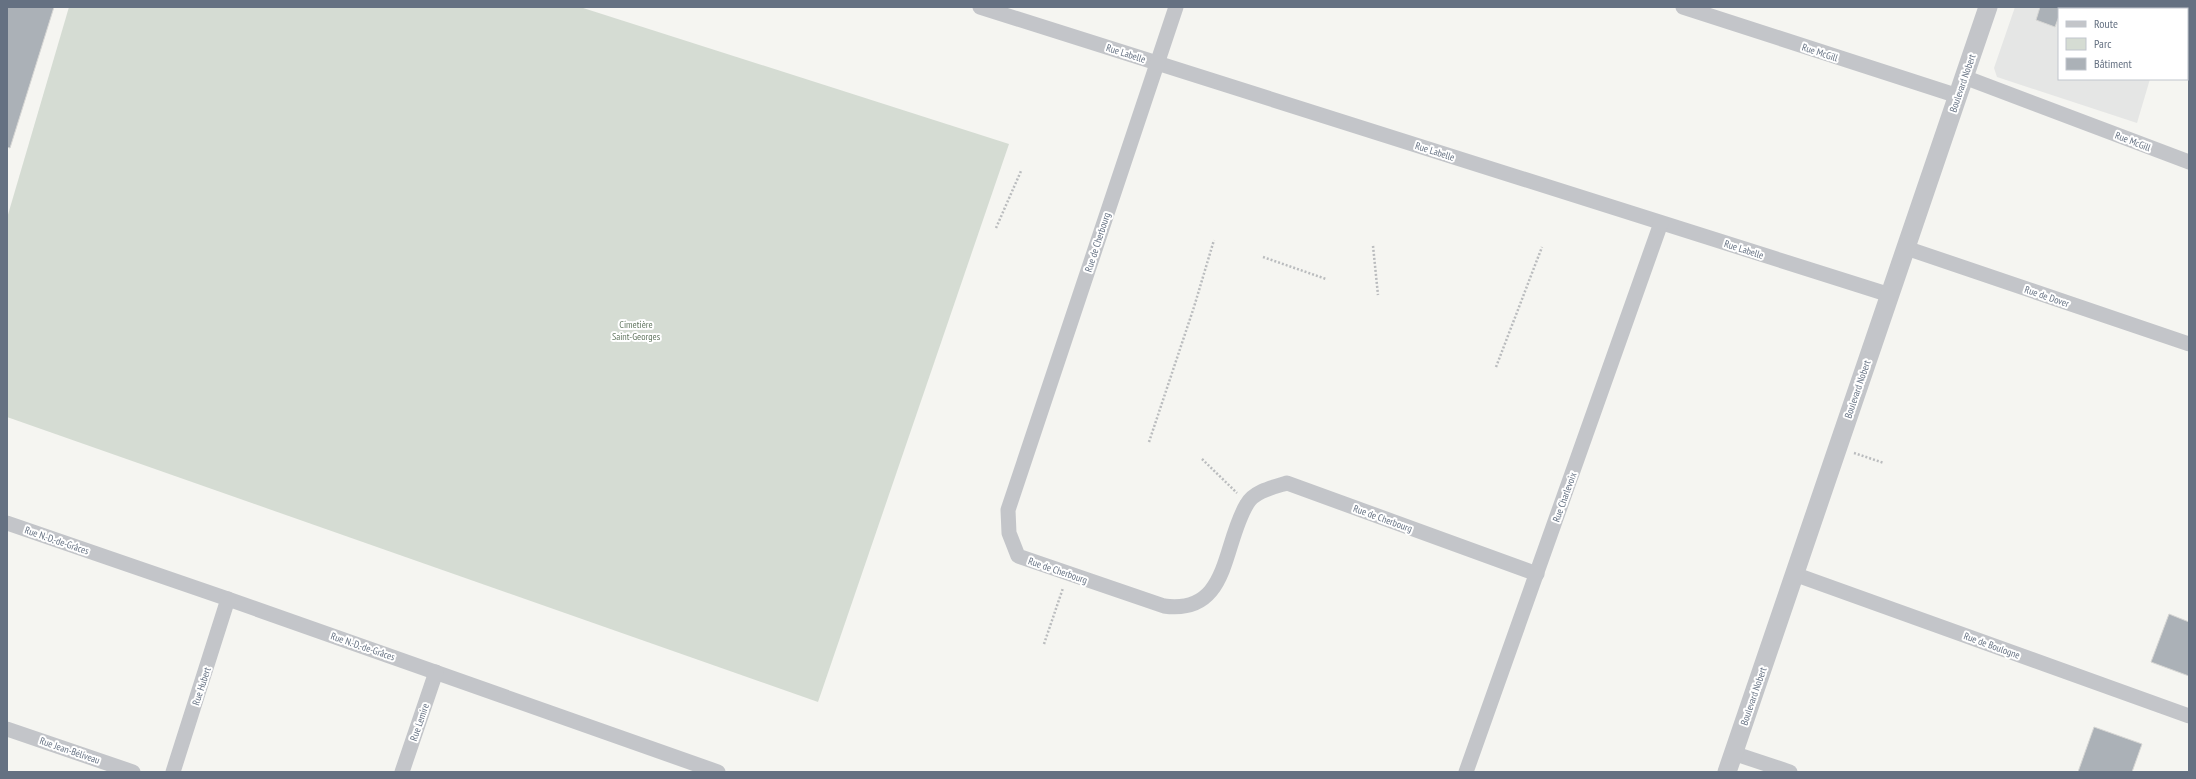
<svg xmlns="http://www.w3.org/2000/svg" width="2196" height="779" viewBox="0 0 2196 779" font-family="'PT Sans Narrow',sans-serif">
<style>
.built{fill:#e5e6e5}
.green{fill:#d5dcd3}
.building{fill:#abb1b7;stroke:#d6d6d4}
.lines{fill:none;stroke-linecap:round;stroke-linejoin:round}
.path{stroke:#babcbe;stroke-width:2.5;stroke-dasharray:2 2;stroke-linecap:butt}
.minor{stroke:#c3c5c9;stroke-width:15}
.tertiary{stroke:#c3c5c9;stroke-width:19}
.labels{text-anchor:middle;stroke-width:4;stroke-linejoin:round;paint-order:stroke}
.street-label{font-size:10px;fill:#657182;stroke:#fff}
.park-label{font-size:10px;fill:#657963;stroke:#fff}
</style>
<rect width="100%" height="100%" fill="#f5f5f1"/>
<path class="built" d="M2015,7H2143V9H2059V79H2150L2137,123L1997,77L1994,68Z"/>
<path class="green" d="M69,7H580L1009,144L818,702L7,417V218Z"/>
<g class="building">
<path d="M7,7H54L10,148L7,147Z"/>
<path d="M2040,7H2059V16L2055,27L2036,20Z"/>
<path d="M2169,614L2189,622V676L2151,662Z"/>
<path d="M2094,727L2142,744L2132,772H2078Z"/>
</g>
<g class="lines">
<g class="path">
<path d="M996,228L1021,171"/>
<path d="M1373,246L1378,295"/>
<path d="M1263,257L1326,279"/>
<path d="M1496,367L1542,247"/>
<path d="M1149,442L1194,307L1214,240"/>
<path d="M1854,453L1884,463"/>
<path d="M1202,459L1237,493"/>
<path d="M1044,644L1063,588"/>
</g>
<g class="minor">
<path d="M980,7L1890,295"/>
<path d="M1176,7L1008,510L1009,533L1018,556L1164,606C1230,615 1222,545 1247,504C1254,491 1274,487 1287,483L1537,574"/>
<path d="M1683,7L1958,96"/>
<path d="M1964,77L2189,162"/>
<path d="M1906,248L2189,344"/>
<path d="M7,523L228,599L718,772"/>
<path d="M1794,574L2189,716"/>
<path d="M7,729L133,772"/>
<path d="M1733,753L1790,772"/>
<path d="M173,772L228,599"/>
<path d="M402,772L436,672"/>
<path d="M1466,772L1661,223"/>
</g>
<path class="tertiary" d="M1727,772L1988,7"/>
</g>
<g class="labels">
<g class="street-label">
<text transform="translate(1820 52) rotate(18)" y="4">Rue McGill</text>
<text transform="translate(1126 53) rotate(18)" y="4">Rue Labelle</text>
<text transform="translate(1962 83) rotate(-71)" y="4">Boulevard Nobert</text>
<text transform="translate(2133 141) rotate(21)" y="4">Rue McGill</text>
<text transform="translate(1435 151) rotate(18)" y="4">Rue Labelle</text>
<text transform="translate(1097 242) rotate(-72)" y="4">Rue de Cherbourg</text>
<text transform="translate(1744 249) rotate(18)" y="4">Rue Labelle</text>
<text transform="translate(2047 296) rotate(19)" y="4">Rue de Dover</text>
<text transform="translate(1857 389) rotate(-71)" y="4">Boulevard Nobert</text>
<text transform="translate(1564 497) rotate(-70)" y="4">Rue Charlevoix</text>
<text transform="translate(1383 518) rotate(20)" y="4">Rue de Cherbourg</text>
<text transform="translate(57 540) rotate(19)" y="4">Rue N.-D.-de-Grâces</text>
<text transform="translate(1058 570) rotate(19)" y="4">Rue de Cherbourg</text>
<text transform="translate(1992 645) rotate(20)" y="4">Rue de Boulogne</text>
<text transform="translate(363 646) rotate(19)" y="4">Rue N.-D.-de-Grâces</text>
<text transform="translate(201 686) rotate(-72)" y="4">Rue Hubert</text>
<text transform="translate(1753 696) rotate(-71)" y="4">Boulevard Nobert</text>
<text transform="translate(419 722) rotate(-71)" y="4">Rue Lemire</text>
<text transform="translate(70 750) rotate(19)" y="4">Rue Jean-Béliveau</text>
</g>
<g class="park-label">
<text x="636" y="328">Cimetière<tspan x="636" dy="12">Saint-Georges</tspan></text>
</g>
</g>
<rect width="2196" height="779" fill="none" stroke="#657182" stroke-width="16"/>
<rect x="2058" y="8" width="130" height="72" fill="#ffffff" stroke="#c1c6cd"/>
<rect x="2066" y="21" width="20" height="6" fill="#c3c5c9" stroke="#c1c6cd"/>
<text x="2094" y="28" font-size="12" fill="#657182">Route</text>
<rect x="2066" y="38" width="20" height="12" fill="#d5dcd3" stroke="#c1c6cd"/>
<text x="2094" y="48" font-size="12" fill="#657182">Parc</text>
<rect x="2066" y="58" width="20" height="12" fill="#abb1b7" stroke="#c1c6cd"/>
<text x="2094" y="68" font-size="12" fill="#657182">Bâtiment</text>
</svg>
